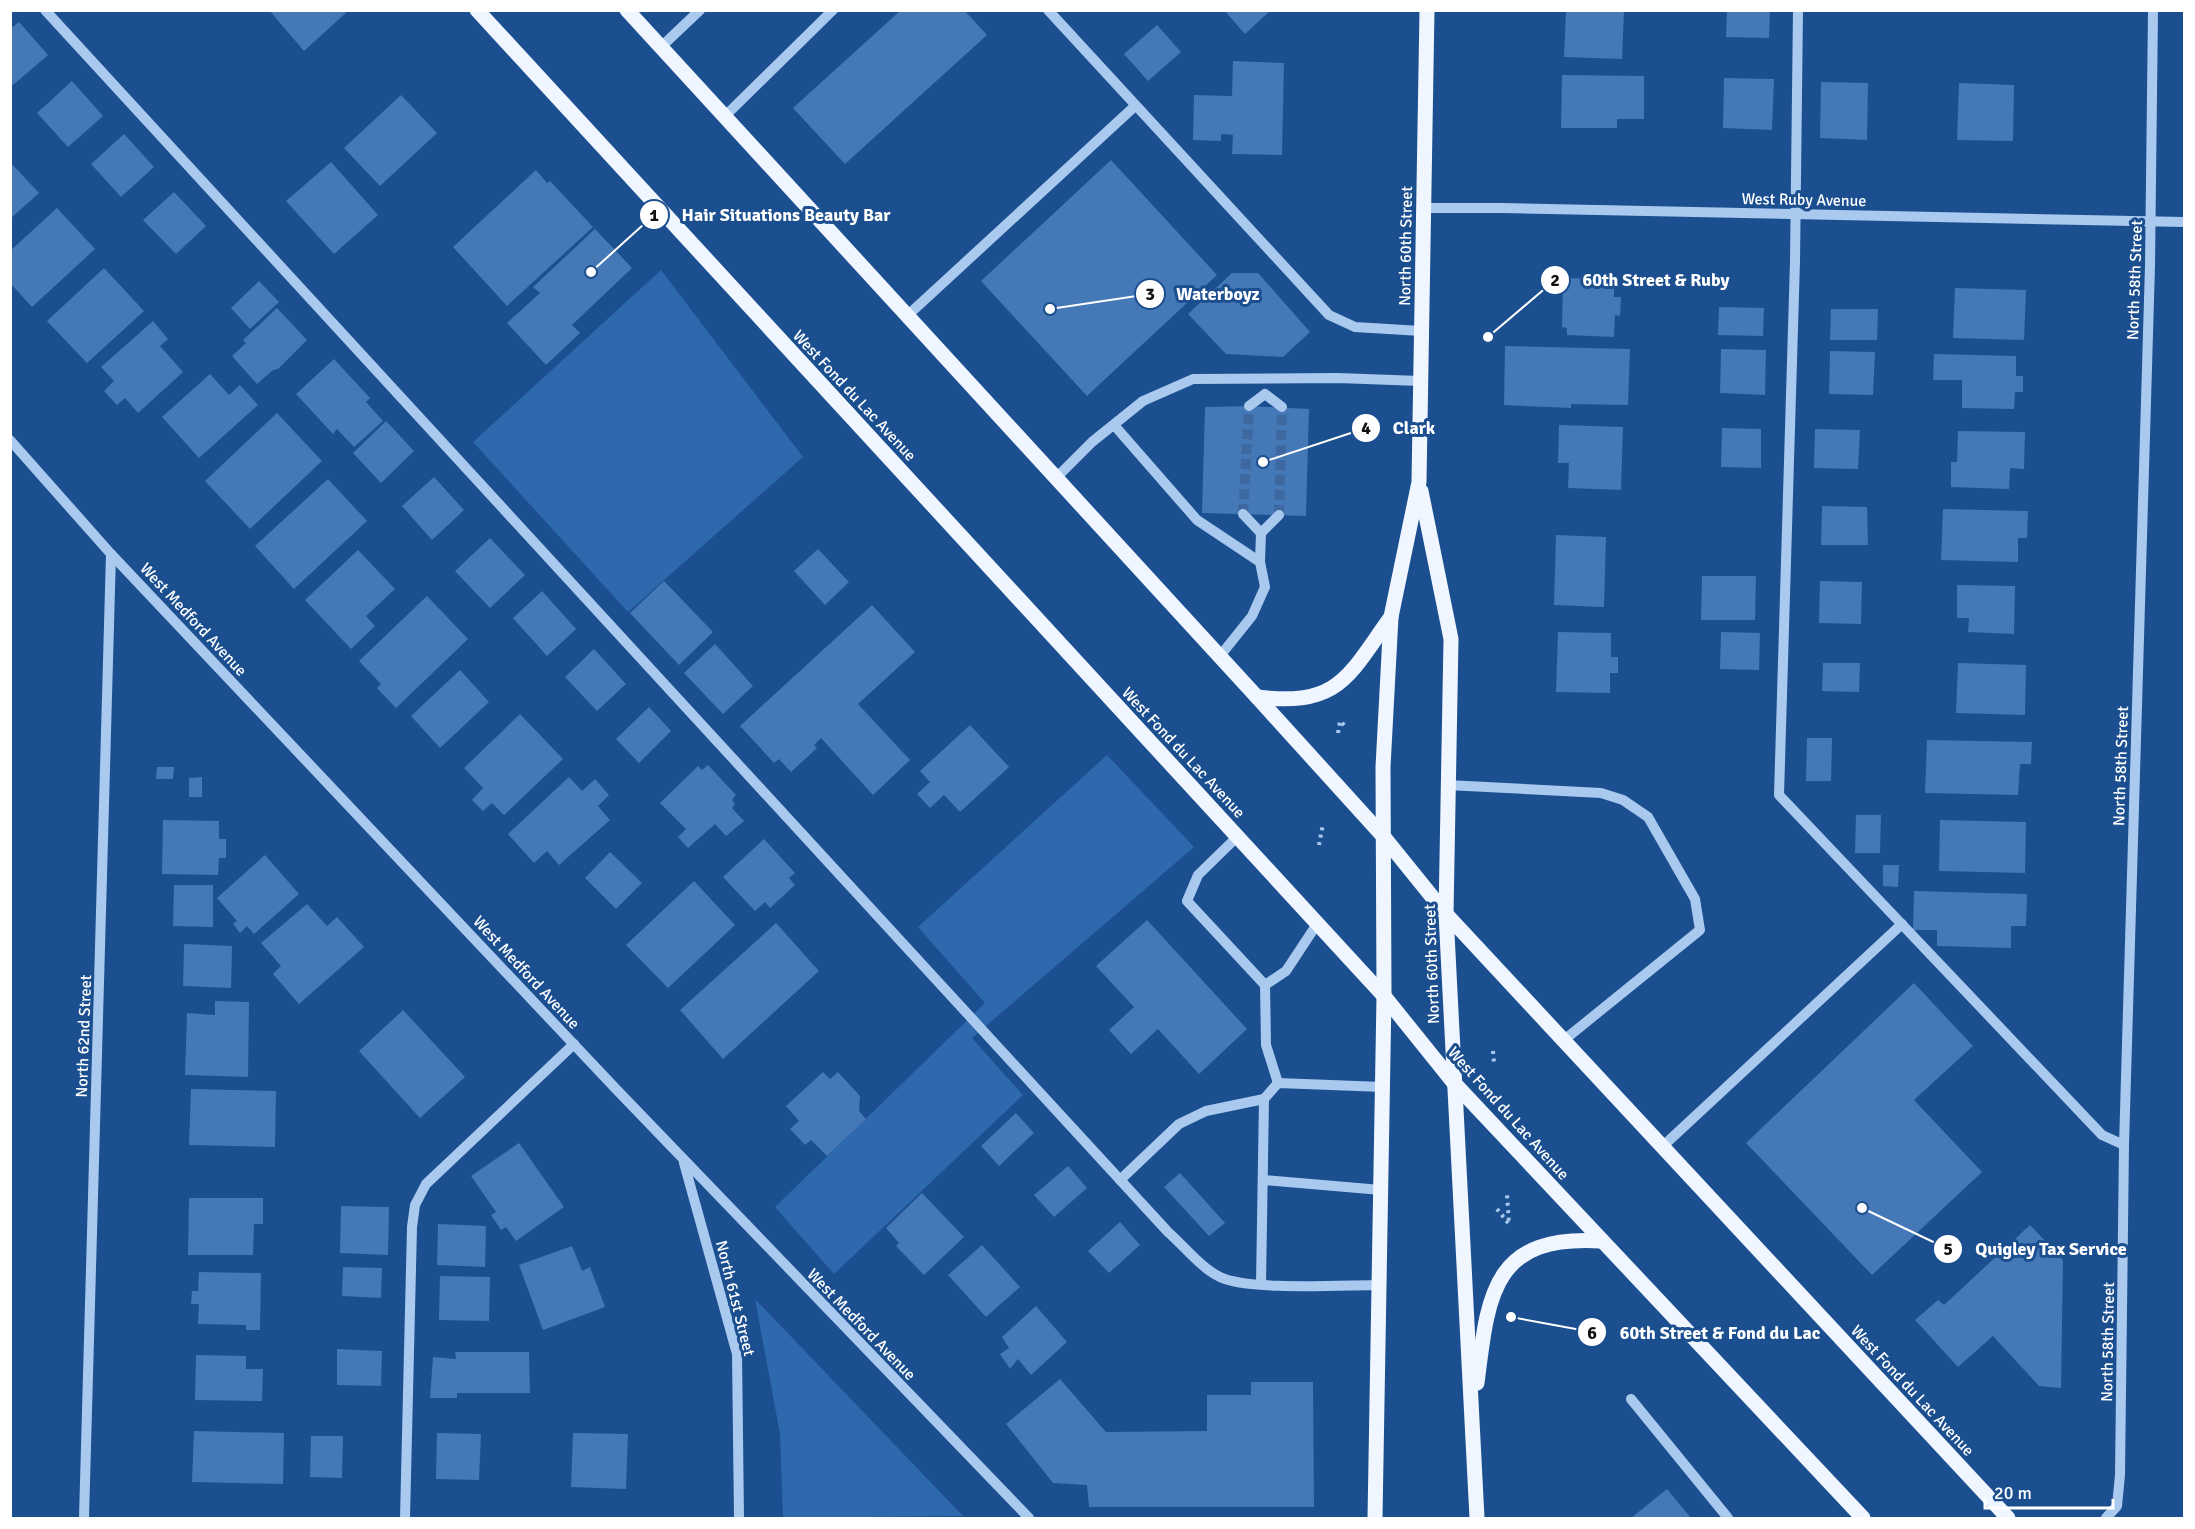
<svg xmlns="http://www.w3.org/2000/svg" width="2195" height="1529" viewBox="0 0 2195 1529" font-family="Signika,sans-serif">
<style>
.green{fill:#2e69ad}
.building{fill:#4478b7}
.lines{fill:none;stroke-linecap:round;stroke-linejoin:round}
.minor-tunnel{stroke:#3d69a0;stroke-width:10;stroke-dasharray:10 5;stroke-linecap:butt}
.path{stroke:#a9c9ee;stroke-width:4;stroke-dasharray:3 4.5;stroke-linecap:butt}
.minor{stroke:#a9c9ee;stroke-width:10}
.major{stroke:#f0f6ff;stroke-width:15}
.labels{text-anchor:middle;stroke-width:6;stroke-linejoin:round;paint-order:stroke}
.street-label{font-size:16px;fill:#fff;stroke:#1b4f8f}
.leader{fill:none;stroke:#fff;stroke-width:2}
.callout-dot{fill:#fff;stroke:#1b4f8f;stroke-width:2}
.mark-label{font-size:18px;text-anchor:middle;font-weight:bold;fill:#111}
.callout-label{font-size:18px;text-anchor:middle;font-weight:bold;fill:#fff;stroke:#1b4f8f;stroke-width:6;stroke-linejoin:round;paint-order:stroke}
</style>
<rect width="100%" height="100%" fill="#1b4f8f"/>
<g class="green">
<path d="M661,270L803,457L628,612L473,442Z"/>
<path d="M1107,755L1194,847L972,1038L1023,1095L834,1274L775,1207L985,1003L918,927Z"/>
<path d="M755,1299L963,1516L783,1518L780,1434Z"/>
</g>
<g class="building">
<path d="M269,10H349L304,51Z"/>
<path d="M901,10H964L987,35L845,164L793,108Z"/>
<path d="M1224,10H1271L1245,34Z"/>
<path d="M1566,10H1624L1622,59L1564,57Z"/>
<path d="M1727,10H1770L1769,38L1726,37Z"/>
<path d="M19,22L48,55L13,85L10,82V29Z"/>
<path d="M1157,25L1181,52L1148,81L1124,54Z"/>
<path d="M1233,61L1284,63L1282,155L1232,154L1233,135L1221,134V141L1193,140L1194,95L1232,96Z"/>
<path d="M1562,75L1644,76V119H1617V128H1561Z"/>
<path d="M1724,78L1774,79L1772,130L1723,128Z"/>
<path d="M72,81L103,116L68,147L37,113Z"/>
<path d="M1821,82L1868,83L1867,140L1820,138Z"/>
<path d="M1959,83L2014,85L2013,141L1957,140Z"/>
<path d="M401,95L437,133L380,186L344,148Z"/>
<path d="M124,134L154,167L121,197L91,164Z"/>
<path d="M1111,160L1217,275L1087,396L981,281Z"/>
<path d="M10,162L39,193L10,219Z"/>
<path d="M331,162L378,215L334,254L286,201Z"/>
<path d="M536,170L547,183L550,181L593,227L507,306L453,247Z"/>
<path d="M174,192L206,226L176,254L143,220Z"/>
<path d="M57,208L95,249L32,307L10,283V251Z"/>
<path d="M595,229L632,268L572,325L580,333L546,365L507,323L540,293L533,287Z"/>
<path d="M104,268L144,311L87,363L47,321Z"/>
<path d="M1232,273H1258L1310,332L1283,357L1226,354L1188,314Z"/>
<path d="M1563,278L1614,279V297H1621L1620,316L1615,315L1614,337L1567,335V328L1562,327Z"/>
<path d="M259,281L279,302L250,329L231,308Z"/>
<path d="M1955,288L2026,290L2024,340L1953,338Z"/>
<path d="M1719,307L1764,308L1763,336L1718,335Z"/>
<path d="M277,308L307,340L278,369L273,370L257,384L232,356L246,343L243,340Z"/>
<path d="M1831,309H1878L1877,340H1830Z"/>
<path d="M153,321L168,339L160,346L183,372L138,413L125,398L117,405L104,391L114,381L101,367Z"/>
<path d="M1505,346L1630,349L1628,405L1571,404V408L1504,405Z"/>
<path d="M1721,349L1766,350L1765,395L1720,393Z"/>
<path d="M1830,351L1875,352L1873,395L1829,394Z"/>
<path d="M1934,354L2016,356V376H2023V392H2015L2014,409L1962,408V380H1933Z"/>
<path d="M334,359L370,398L366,402L383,421L354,447L337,429L333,434L296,394Z"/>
<path d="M210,374L229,395L240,385L258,405L199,458L162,417Z"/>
<path d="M1249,406L1309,409L1306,516L1202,513L1205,407Z"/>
<path d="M277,413L322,461L250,529L205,481Z"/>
<path d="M386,421L414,451L381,483L353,453Z"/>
<path d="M1559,425L1623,427L1621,490L1568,488L1569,463H1558Z"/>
<path d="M1722,428L1761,429V468L1721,467Z"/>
<path d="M1815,429L1860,430L1858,469L1814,468Z"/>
<path d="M1958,431L2025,432L2024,469L2010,468L2009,489L1951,487V462H1957Z"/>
<path d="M434,477L464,510L432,540L402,506Z"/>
<path d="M328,479L367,521L294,589L255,546Z"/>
<path d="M1822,506L1867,507L1868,545H1821Z"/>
<path d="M1943,509L2028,511L2027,538H2018V562L1941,560Z"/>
<path d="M1556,535L1606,537L1604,607L1554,605Z"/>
<path d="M490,538L525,575L490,608L455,571Z"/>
<path d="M818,549L849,582L825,605L794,571Z"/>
<path d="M358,550L395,589L366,616L375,626L351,649L305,600Z"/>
<path d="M1702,576H1756L1755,620H1701Z"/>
<path d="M664,581L713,632L679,665L630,613Z"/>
<path d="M1820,581L1862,582L1861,624L1819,623Z"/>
<path d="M1957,585L2015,586L2014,634L1968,632L1969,618H1957Z"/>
<path d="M542,591L576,629L547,656L513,618Z"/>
<path d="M427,596L468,639L396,708L377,688L381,684L359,661Z"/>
<path d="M872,605L915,652L858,704L910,760L873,795L821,738L814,745L817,748L791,772L779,759L774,763L740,726Z"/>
<path d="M1558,632L1611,633V657H1618V673H1610V693L1556,692Z"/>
<path d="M1721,632L1760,633L1759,670L1720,669Z"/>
<path d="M715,644L753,686L723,714L684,673Z"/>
<path d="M594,649L626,684L597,711L565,677Z"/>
<path d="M1823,663H1860L1859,692L1822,691Z"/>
<path d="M1958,663L2026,665L2025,715L1956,713Z"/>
<path d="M460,670L489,702L440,748L411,716Z"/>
<path d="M649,707L671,731L639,763L616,739Z"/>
<path d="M520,714L563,759L504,815L492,803L483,811L472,800L483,788L464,768Z"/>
<path d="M970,725L1009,767L960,812L944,795L930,808L917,794L930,782L920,771Z"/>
<path d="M1807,738H1832L1831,781H1806Z"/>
<path d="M1927,740L2032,742L2031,764H2020L2018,795L1925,793Z"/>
<path d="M708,765L736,795L732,800L735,804L732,808L744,821L726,836L715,824L688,848L678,837L686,829L660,803L698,766L702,770Z"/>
<path d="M157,767H174L173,779H156Z"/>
<path d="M202,777V797H189V778Z"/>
<path d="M569,777L582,791L595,779L609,795L598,806L610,820L559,865L547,851L534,863L508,834Z"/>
<path d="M1856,815H1881L1880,853H1855Z"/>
<path d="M163,820L219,821V839H226V858H219L218,875L162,874Z"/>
<path d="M1940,820L2026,822L2025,873L1939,871Z"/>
<path d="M764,839L795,873L789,878L795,885L770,908L765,902L755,911L723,877Z"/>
<path d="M610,852L642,883L616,909L585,878Z"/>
<path d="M265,855L299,894L254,934L247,926L240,933L233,924L237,921L217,898Z"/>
<path d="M1883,865H1899L1898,887L1883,886Z"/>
<path d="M694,881L735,925L668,988L626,945Z"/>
<path d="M174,885H213V927L173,926Z"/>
<path d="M1914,891L2027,894L2026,926H2011V948L1937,946V930H1913Z"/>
<path d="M307,904L327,926L337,917L364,947L299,1004L273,974L281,966L261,943Z"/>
<path d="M1147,920L1247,1029L1199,1074L1158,1029L1131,1054L1109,1030L1134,1007L1096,966Z"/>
<path d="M776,923L819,971L723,1059L680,1010Z"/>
<path d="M184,944L232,946L231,988L183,986Z"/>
<path d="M1914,983L1973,1046L1914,1100L1982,1172L1872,1275L1746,1143Z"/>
<path d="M215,1001L249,1002L248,1077L185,1075L187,1013L215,1015Z"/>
<path d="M403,1010L465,1077L420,1118L359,1051Z"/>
<path d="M823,1072L830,1079L838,1072L860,1096L859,1111L866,1119L827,1156L811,1140L805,1145L790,1129L799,1121L786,1106Z"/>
<path d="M191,1089L276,1091L275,1147L189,1145Z"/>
<path d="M1016,1113L1034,1133L999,1166L981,1146Z"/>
<path d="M519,1143L564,1207L516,1241L506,1227L501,1230L491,1215L496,1212L471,1176Z"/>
<path d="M1068,1166L1087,1188L1054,1217L1034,1195Z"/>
<path d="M1180,1173L1225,1223L1209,1236L1164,1187Z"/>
<path d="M922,1193L964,1237L924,1275L896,1246L899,1243L886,1228Z"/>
<path d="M189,1198H263V1224H254L253,1255H188Z"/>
<path d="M341,1206L389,1207L388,1255L340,1253Z"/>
<path d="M1120,1222L1140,1245L1109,1273L1088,1251Z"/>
<path d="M438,1224L486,1226L485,1267L437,1265Z"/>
<path d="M2030,1225L2063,1260L2061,1388L2039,1386L1993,1336L1958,1367L1915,1320L1938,1300L1944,1305Z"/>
<path d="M982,1245L1020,1287L986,1317L948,1275Z"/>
<path d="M572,1246L582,1271L590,1267L605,1307L543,1330L519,1265Z"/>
<path d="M343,1267L382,1268L381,1298L342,1296Z"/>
<path d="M199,1272L261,1273L260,1330H246V1325L198,1324L199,1304H191L192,1291H198Z"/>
<path d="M440,1276L490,1277L489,1321L439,1320Z"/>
<path d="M1036,1306L1067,1342L1031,1375L1018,1359L1010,1369L1000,1354L1009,1348L1002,1337Z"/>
<path d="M337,1349L382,1351L381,1386L337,1385Z"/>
<path d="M455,1352H529L530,1393H457V1398H430L433,1357L456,1359Z"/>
<path d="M196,1355L246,1356V1369H263L262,1401L195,1400Z"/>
<path d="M1060,1379L1106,1432L1207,1431V1395H1251V1382H1313L1314,1507H1089L1087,1485L1053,1483L1006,1424Z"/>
<path d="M194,1431L284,1433L283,1484L192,1482Z"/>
<path d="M437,1433L481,1434L479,1480L436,1479Z"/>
<path d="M573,1433L628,1434L626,1489L571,1487Z"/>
<path d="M311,1436H343L342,1478L310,1477Z"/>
<path d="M1667,1489L1691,1518H1631Z"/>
</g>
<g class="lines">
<g class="minor-tunnel">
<path d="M1243,514L1249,406"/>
<path d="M1279,515L1282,407"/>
</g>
<g class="path">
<path d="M1338,733L1340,721L1347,728"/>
<path d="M1319,845L1323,824"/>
<path d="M1493,1051L1494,1063"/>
<path d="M1497,1209L1509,1224L1507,1195"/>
</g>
<g class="minor">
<path d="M45,10L1168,1232C1184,1246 1201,1268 1220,1277C1249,1291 1344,1285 1380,1285"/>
<path d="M1048,10L1329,315L1355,327L1421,331"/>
<path d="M1798,10L1795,261L1779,795L2102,1135L2124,1145"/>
<path d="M661,47L700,10"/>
<path d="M724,117L833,10"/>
<path d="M1424,208H1501L2184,222"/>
<path d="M907,316L1135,106"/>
<path d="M1249,406L1265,394L1282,407"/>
<path d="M1114,425L1197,520L1260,562L1265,587L1252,616L1220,656"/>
<path d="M10,440L111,554L616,1089L1029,1518"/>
<path d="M1056,478L1092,442L1143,401L1193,379L1338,378L1420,381"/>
<path d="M1243,514L1261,533L1279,515"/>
<path d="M1260,562L1261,533"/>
<path d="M1447,785L1601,793L1623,800L1648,817L1695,899L1700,930L1564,1040"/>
<path d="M1237,837L1198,875L1187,901L1265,985L1286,971L1317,924"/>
<path d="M1265,985L1266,1045L1278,1083"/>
<path d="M1662,1147L1902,924"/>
<path d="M684,1163L737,1354L739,1518"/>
<path d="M1120,1180L1179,1124L1206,1111L1264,1099"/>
<path d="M1263,1180L1381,1190"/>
<path d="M1261,1284L1264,1099L1278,1083L1383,1087"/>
<path d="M1631,1399L1728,1518"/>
<path d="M84,1518L111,554"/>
<path d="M405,1518L412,1227L415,1205L426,1184L574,1044"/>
<path d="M2106,1518L2117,1506L2120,1475L2124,1145L2150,266L2153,10"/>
</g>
<g class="major">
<path d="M477,10L1384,996L1454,1083L1863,1518"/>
<path d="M627,10L1257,697L1383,836L1446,914L2008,1518"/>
<path d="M1421,491L1451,639L1446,914L1477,1518"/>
<path d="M1257,697C1340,707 1348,676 1391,617"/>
<path d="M1477,1383C1488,1295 1492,1234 1602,1241"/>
<path d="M1375,1518L1384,996L1383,767L1391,617L1419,482L1427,10"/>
</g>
</g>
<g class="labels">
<g class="street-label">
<text transform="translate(1804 199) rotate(1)" y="6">West Ruby Avenue</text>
<text transform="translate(1405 246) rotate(-89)" y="6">North 60th Street</text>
<text transform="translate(2134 280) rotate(-88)" y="6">North 58th Street</text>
<text transform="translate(855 395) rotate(47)" y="6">West Fond du Lac Avenue</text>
<text transform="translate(194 619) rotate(47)" y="6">West Medford Avenue</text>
<text transform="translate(1184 752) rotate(47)" y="6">West Fond du Lac Avenue</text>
<text transform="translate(2120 766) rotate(-88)" y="6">North 58th Street</text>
<text transform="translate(1431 964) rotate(-92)" y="6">North 60th Street</text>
<text transform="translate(527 972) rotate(47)" y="6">West Medford Avenue</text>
<text transform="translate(83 1036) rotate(-88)" y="6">North 62nd Street</text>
<text transform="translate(1509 1113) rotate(48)" y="6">West Fond du Lac Avenue</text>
<text transform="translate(736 1298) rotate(76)" y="6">North 61st Street</text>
<text transform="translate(862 1324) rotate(46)" y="6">West Medford Avenue</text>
<text transform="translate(2107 1342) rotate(-89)" y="6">North 58th Street</text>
<text transform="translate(1913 1390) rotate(47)" y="6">West Fond du Lac Avenue</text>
</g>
</g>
<path class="leader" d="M591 272L654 215M1488 337L1555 280M1050 309L1150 294M1263 462L1366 428M1862 1208L1948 1249M1511 1317L1592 1332"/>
<g class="callout-dot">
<circle cx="591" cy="272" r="6"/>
<circle cx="1488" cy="337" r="6"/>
<circle cx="1050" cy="309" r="6"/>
<circle cx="1263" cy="462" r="6"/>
<circle cx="1862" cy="1208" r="6"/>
<circle cx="1511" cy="1317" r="6"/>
<circle cx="654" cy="215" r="15"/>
<circle cx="1555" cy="280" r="15"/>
<circle cx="1150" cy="294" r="15"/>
<circle cx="1366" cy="428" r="15"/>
<circle cx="1948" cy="1249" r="15"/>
<circle cx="1592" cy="1332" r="15"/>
</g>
<g class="mark-label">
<text x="654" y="221">1</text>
<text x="1555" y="286">2</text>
<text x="1150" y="300">3</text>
<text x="1366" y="434">4</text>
<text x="1948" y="1255">5</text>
<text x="1592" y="1339">6</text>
</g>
<g class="callout-label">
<text x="786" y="221">Hair Situations Beauty Bar</text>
<text x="1656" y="286">60th Street &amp; Ruby</text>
<text x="1218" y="300">Waterboyz</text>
<text x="1414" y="434">Clark</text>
<text x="2051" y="1255">Quigley Tax Service</text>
<text x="1720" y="1339">60th Street &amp; Fond du Lac</text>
</g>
<rect width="2195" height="1529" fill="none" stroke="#ffffff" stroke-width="24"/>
<path d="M1985 1499v9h128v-9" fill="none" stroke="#ffffff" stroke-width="3"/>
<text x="1994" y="1499" font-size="18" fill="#ffffff" stroke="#1b4f8f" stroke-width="4.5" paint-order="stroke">20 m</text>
</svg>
